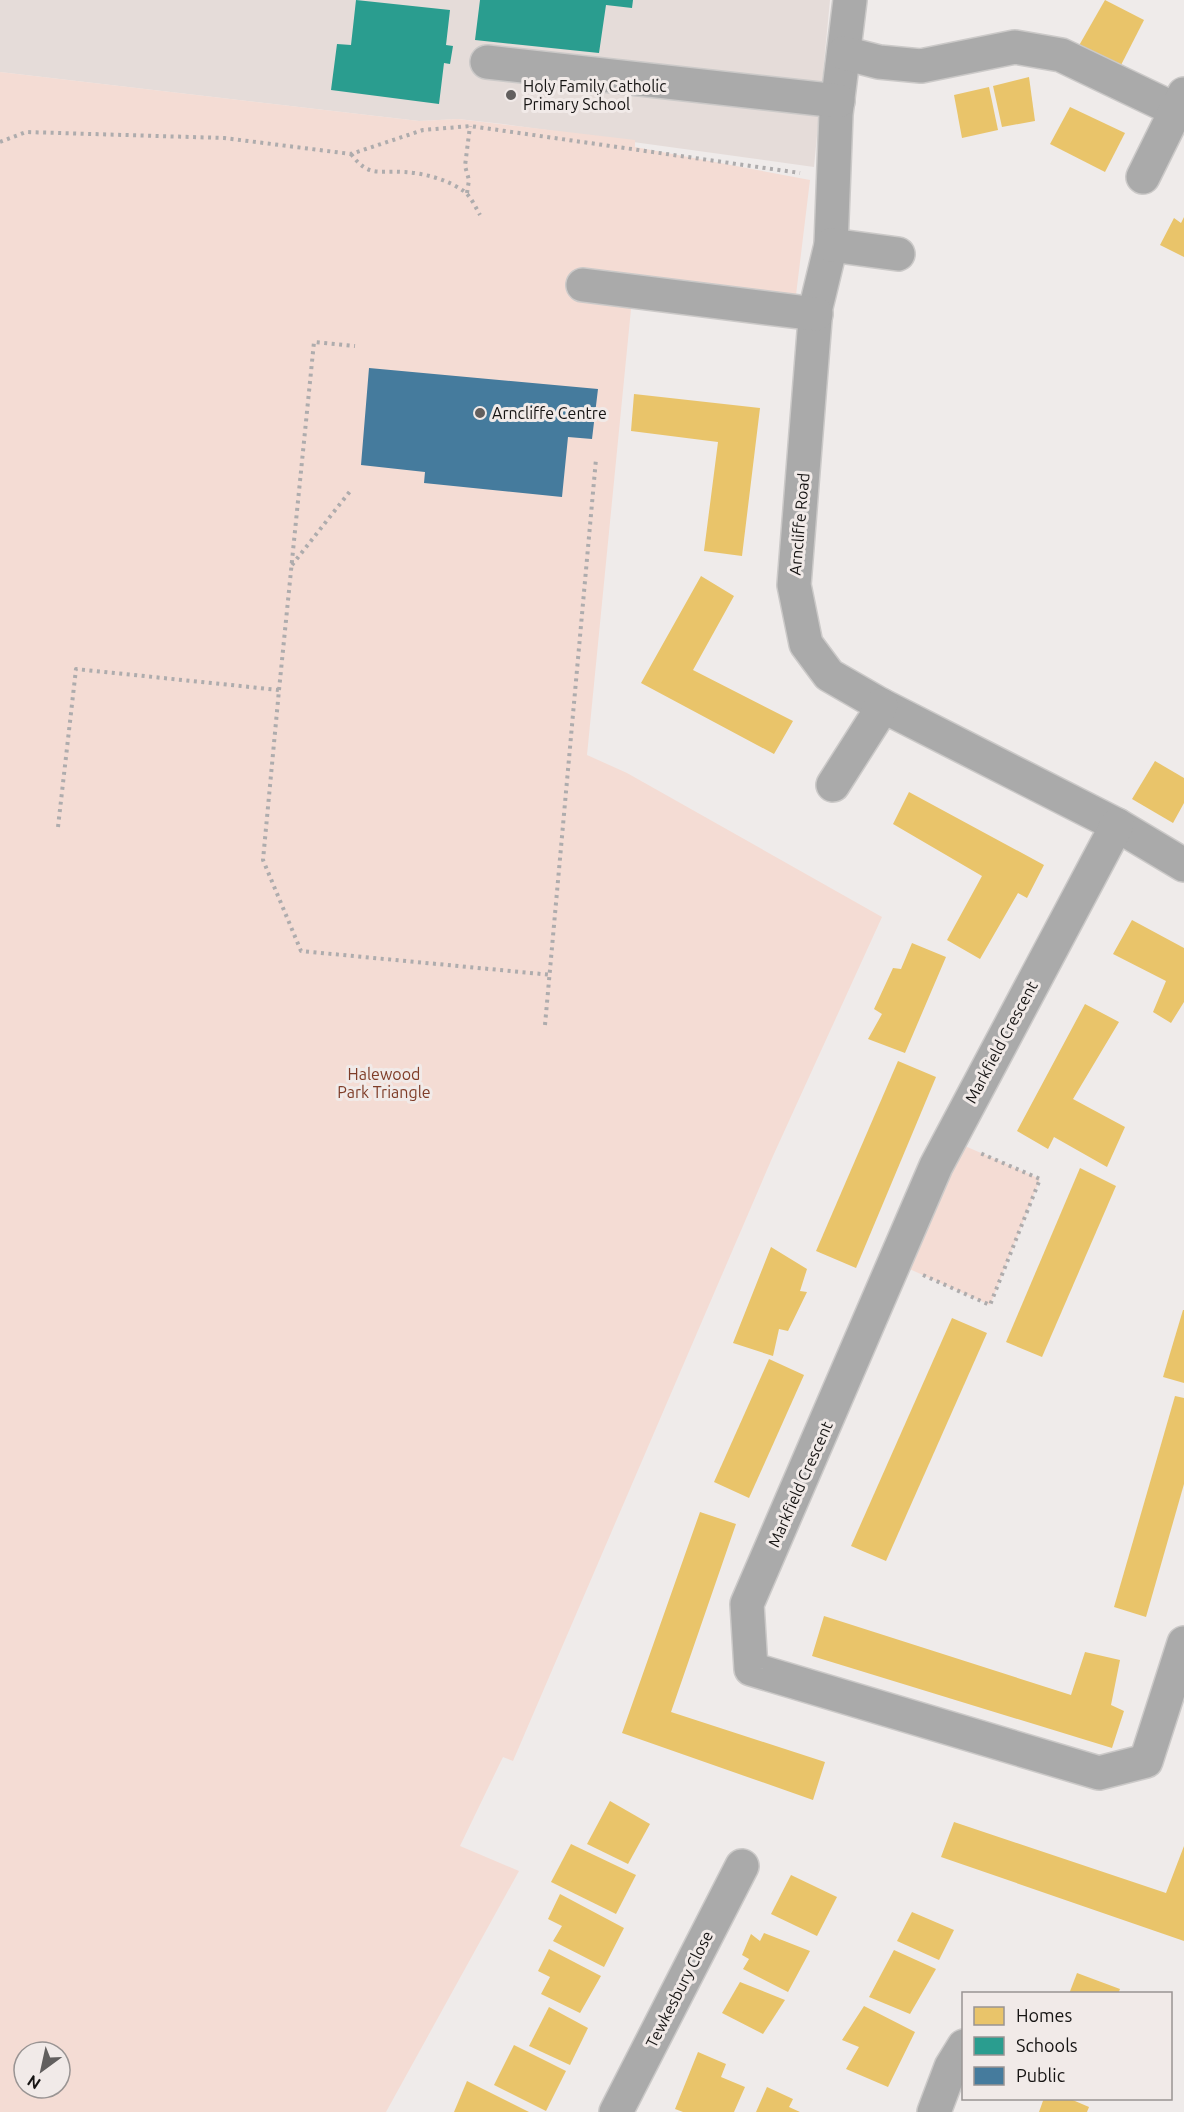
<svg xmlns="http://www.w3.org/2000/svg" width="1184" height="2112" viewBox="0 0 1184 2112" font-family="Ubuntu,sans-serif">
<style>
.built{fill:#e5dcd9}
.green{fill:#f4dcd4;fill-rule:evenodd}
.homes{fill:#e9c46a}
.schools{fill:#2a9d8f}
.public{fill:#457b9d}
.lines{fill:none;stroke-linecap:round;stroke-linejoin:round}
.minor-casing{stroke:#cbc9c8;stroke-width:36}
.path{stroke:#aeacad;stroke-width:4;stroke-dasharray:3 4.5;stroke-linecap:butt}
.minor{stroke:#aaa;stroke-width:33}
.poi-dot{fill:#625f5e;stroke:#f1eae8;stroke-width:2}
.labels{text-anchor:middle;stroke-width:6;stroke-linejoin:round;paint-order:stroke}
.poi-label{font-size:16px;fill:#161413;stroke:#f1eae8;text-anchor:start}
.street-label{font-size:16px;fill:#161413;stroke:#f1eae8}
.park-label{font-size:16px;fill:#7f3d28;stroke:#f1eae8}
</style>
<rect width="100%" height="100%" fill="#efebea"/>
<path class="built" d="M0,0H830L814,167L503,124L458,119L419,121L0,72Z"/>
<g class="green">
<path d="M0,72L419,121L458,119L635,140V147L810,180L796,295L632,299L587,755L627,773L882,917L773,1156L513,1761L503,1757L460,1846L519,1871L386,2112H0ZM24,2052H60V2088H24Z"/>
<path d="M949,1139L1040,1179L990,1305L896,1263Z"/>
</g>
<g class="homes">
<path d="M1105,0L1144,20L1119,69L1077,49Z"/>
<path d="M1029,77L1035,121L1002,127L993,86Z"/>
<path d="M989,87L998,130L962,138L954,95Z"/>
<path d="M1070,107L1125,133L1105,172L1050,144Z"/>
<path d="M1184,217V257L1160,245L1174,218L1181,223Z"/>
<path d="M634,394L760,408L742,556L704,551L718,442L631,431Z"/>
<path d="M701,576L734,596L693,670L793,721L774,754L641,683Z"/>
<path d="M1155,761L1184,778V803L1173,823L1132,799Z"/>
<path d="M909,792L1044,865L1027,898L1018,893L980,959L947,940L982,876L893,824Z"/>
<path d="M1132,920L1184,948V1002L1171,1023L1153,1012L1166,981L1113,954Z"/>
<path d="M912,943L946,957L905,1053L868,1039L882,1014L874,1009L893,968L901,969Z"/>
<path d="M1085,1004L1119,1022L1073,1099L1125,1127L1107,1167L1054,1137L1048,1149L1017,1131Z"/>
<path d="M898,1061L936,1077L856,1268L816,1251Z"/>
<path d="M1080,1168L1116,1186L1042,1357L1006,1342Z"/>
<path d="M771,1247L807,1269L800,1291L807,1292L788,1331L779,1329L773,1356L733,1343Z"/>
<path d="M1183,1310H1184V1383L1163,1377Z"/>
<path d="M952,1318L987,1333L886,1561L851,1546Z"/>
<path d="M769,1359L804,1375L749,1498L714,1482Z"/>
<path d="M1175,1396L1184,1398V1484L1146,1617L1114,1607Z"/>
<path d="M700,1512L736,1524L671,1712L825,1762L813,1800L622,1733Z"/>
<path d="M824,1616L1071,1695L1085,1652L1120,1660L1111,1705L1124,1711L1112,1748L812,1656Z"/>
<path d="M610,1801L650,1824L628,1864L587,1844Z"/>
<path d="M954,1822L1166,1893L1184,1846V1941L941,1857Z"/>
<path d="M571,1844L636,1875L616,1914L551,1882Z"/>
<path d="M791,1875L837,1897L817,1936L771,1914Z"/>
<path d="M560,1894L624,1928L604,1967L553,1941L562,1926L548,1919Z"/>
<path d="M912,1912L954,1930L939,1960L897,1941Z"/>
<path d="M764,1933L810,1951L788,1992L743,1969L749,1959L742,1955L751,1934L760,1941Z"/>
<path d="M549,1949L601,1976L580,2013L541,1994L550,1977L538,1971Z"/>
<path d="M894,1950L936,1969L910,2014L869,1997Z"/>
<path d="M1077,1973L1120,1989L1118,1994H1069Z"/>
<path d="M740,1982L785,2000L763,2034L722,2013Z"/>
<path d="M864,2006L915,2032L888,2087L846,2069L859,2047L842,2040Z"/>
<path d="M549,2007L588,2028L570,2065L529,2046Z"/>
<path d="M514,2045L566,2071L546,2111L494,2085Z"/>
<path d="M698,2052L726,2064L721,2077L745,2087L734,2112H683L675,2109Z"/>
<path d="M467,2081L529,2112H454Z"/>
<path d="M767,2087L793,2099L789,2107L800,2112H756Z"/>
<path d="M1044,2098H1068L1089,2107L1087,2112H1039Z"/>
</g>
<g class="schools">
<path d="M356,0L450,10L446,45L453,46L450,64L444,63L439,104L331,90L337,44L351,45Z"/>
<path d="M480,0H633L632,8L606,5L599,53L475,40Z"/>
</g>
<path class="public" d="M369,368L598,389L592,439L568,437L562,497L424,483L425,472L361,465Z"/>
<g class="lines">
<g class="minor-casing">
<g id="minor">
<path d="M850,0L836,114L831,245L816,307L794,585L806,644L829,675L881,705L1117,825L1184,865"/>
<path d="M844,53L879,62L921,66L1015,47L1061,55L1176,110"/>
<path d="M487,62L838,101"/>
<path d="M1143,177L1184,94"/>
<path d="M831,245L898,254"/>
<path d="M583,285L816,314"/>
<path d="M833,785L875,719L881,705"/>
<path d="M1117,825L936,1166L747,1604L751,1669L1099,1773L1146,1761L1184,1643"/>
<path d="M616,2112L742,1866"/>
<path d="M934,2112L951,2067L964,2046"/>
</g>
</g>
<g class="path">
<path d="M0,142L26,132L224,138L351,154L423,130L470,126L800,173"/>
<path d="M351,154C369,178 378,170 404,172C424,173 449,180 465,192C471,197 476,208 480,215"/>
<path d="M467,193L469,180L465,166L470,126"/>
<path d="M292,565L351,490"/>
<path d="M279,690L314,342L355,346"/>
<path d="M58,827L76,669L279,690L263,860L301,951L552,975"/>
<path d="M545,1025L596,459"/>
<path d="M923,1275L990,1305L1040,1179L980,1153"/>
</g>
<use href="#minor" class="minor"/>
</g>
<g class="poi-dot">
<circle cx="511" cy="95" r="6"/>
<circle cx="480" cy="413" r="6"/>
</g>
<g class="labels">
<g class="poi-label">
<text x="523" y="92">Holy Family Catholic<tspan x="523" dy="18">Primary School</tspan></text>
<text x="492" y="419">Arncliffe Centre</text>
</g>
<g class="street-label">
<text transform="translate(799 524) rotate(-85)" y="6">Arncliffe Road</text>
<text transform="translate(1001 1042) rotate(-62)" y="6">Markfield Crescent</text>
<text transform="translate(800 1484) rotate(-66)" y="6">Markfield Crescent</text>
<text transform="translate(679 1989) rotate(-63)" y="6">Tewkesbury Close</text>
</g>
<g class="park-label">
<text x="384" y="1080">Halewood<tspan x="384" dy="18">Park Triangle</tspan></text>
</g>
</g>
<rect x="962" y="1992" width="210" height="108" fill="#f1eae8" stroke="#999493" stroke-width="1.5"/>
<rect x="974" y="2007" width="30" height="18" fill="#e9c46a" stroke="#999493" stroke-width="1.5"/>
<text x="1016" y="2022" font-size="18" fill="#161413">Homes</text>
<rect x="974" y="2037" width="30" height="18" fill="#2a9d8f" stroke="#999493" stroke-width="1.5"/>
<text x="1016" y="2052" font-size="18" fill="#161413">Schools</text>
<rect x="974" y="2067" width="30" height="18" fill="#457b9d" stroke="#999493" stroke-width="1.5"/>
<text x="1016" y="2082" font-size="18" fill="#161413">Public</text>
<g transform="translate(42 2070) rotate(213)"><circle r="28" fill="#f1eae8" stroke="#999493" stroke-width="1.5"/>
<path d="M0-4.5L10 22L0 15L-10 22Z" fill="#625f5e"/>
<text y="-9" font-size="16" font-weight="bold" text-anchor="middle" fill="#161413">N</text>
</g>
</svg>
